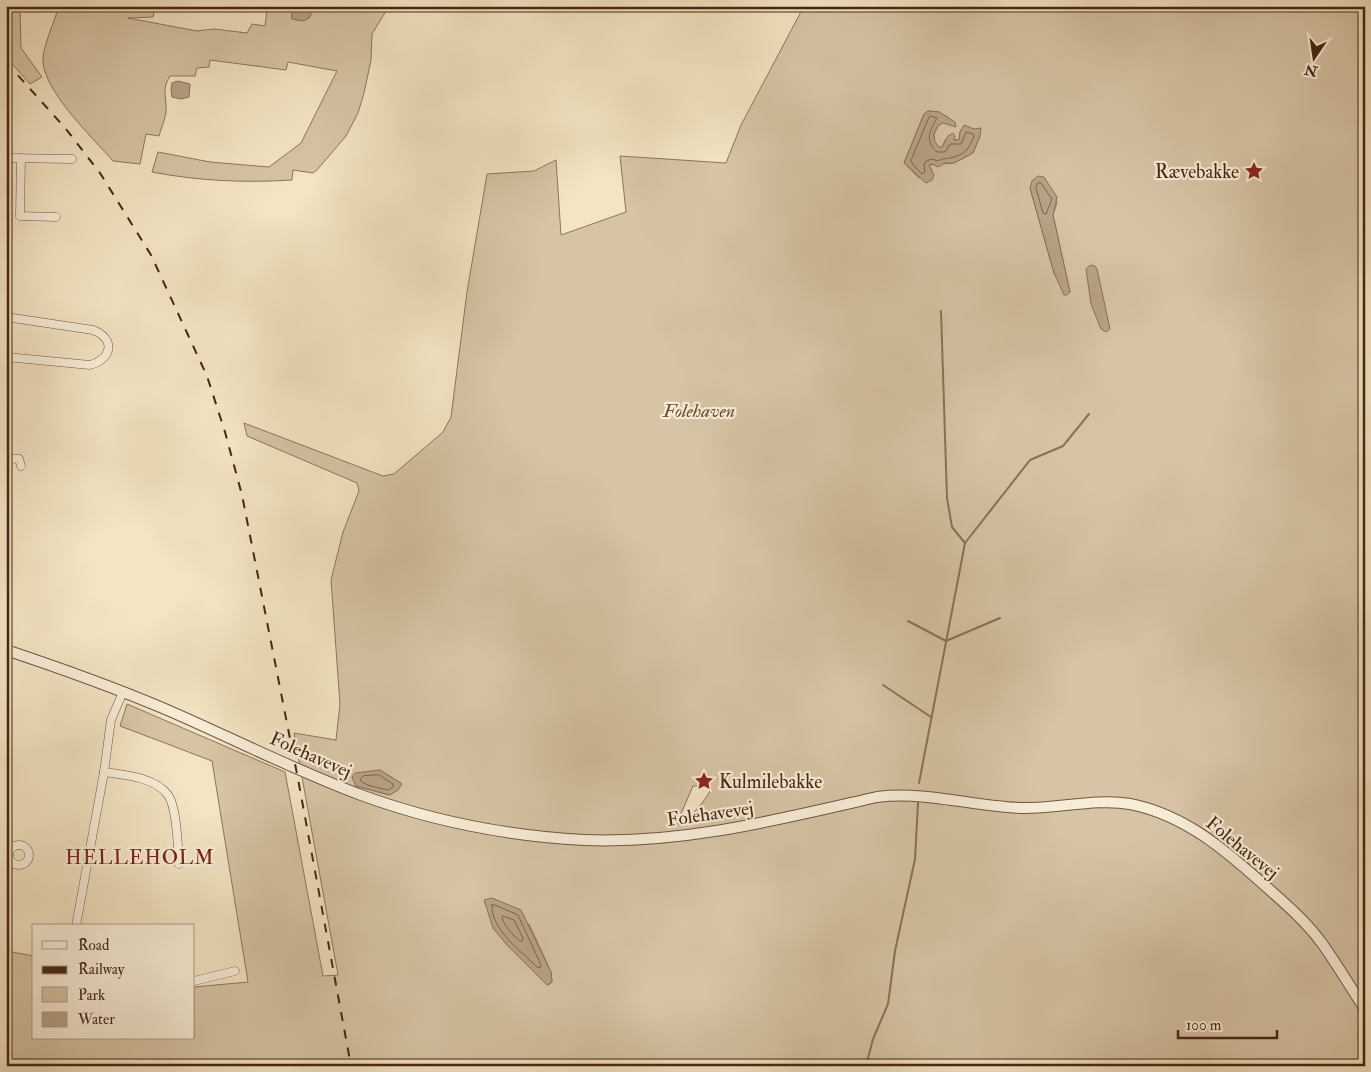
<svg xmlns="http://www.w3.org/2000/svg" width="1371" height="1072" viewBox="0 0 1371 1072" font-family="'IM FELL Double Pica',serif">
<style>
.green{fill:#d6c4a4;stroke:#8e755b;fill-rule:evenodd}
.water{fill:#b8a386;stroke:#8a7158}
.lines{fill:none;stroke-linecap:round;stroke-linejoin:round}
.shore{stroke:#7f644c;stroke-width:1}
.stream{stroke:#8a7158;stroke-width:2}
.minor-casing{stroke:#71563e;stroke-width:9}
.tertiary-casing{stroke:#71563e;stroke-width:12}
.minor{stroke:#f7edd7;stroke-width:8}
.tertiary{stroke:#f7edd7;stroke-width:10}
.rail{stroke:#462612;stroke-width:2;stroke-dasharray:9 9;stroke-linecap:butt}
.labels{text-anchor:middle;stroke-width:4.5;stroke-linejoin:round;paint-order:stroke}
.poi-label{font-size:19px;fill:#462612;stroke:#f7edd7;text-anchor:end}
.park-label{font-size:19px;font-style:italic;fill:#6a4e36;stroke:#f7edd7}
.street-label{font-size:19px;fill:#462612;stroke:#f7edd7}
.neighbourhood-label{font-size:20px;letter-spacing:1px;fill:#7a1f14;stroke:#f7edd7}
</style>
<rect width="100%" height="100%" fill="#f3e4c2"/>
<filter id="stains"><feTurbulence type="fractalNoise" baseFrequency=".004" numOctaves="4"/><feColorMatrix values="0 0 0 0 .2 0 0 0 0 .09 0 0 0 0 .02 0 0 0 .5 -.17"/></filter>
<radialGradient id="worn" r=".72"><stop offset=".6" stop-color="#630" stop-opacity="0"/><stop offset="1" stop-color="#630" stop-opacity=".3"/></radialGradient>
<g class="green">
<path d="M6,6H13L20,10L21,48L42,77L30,84L6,57Z"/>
<path d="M60,6H79L97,9V6H155L153,17L128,18L197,31L214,29L247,33L252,24L265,26L267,10L254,6H291L292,18H309L315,6H389L372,34L371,60L364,93L358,113L346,136L317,170L313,173L293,170L292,180C246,183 198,181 152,172L158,152L210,162L269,167L301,143L337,71L288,62L286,70L210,60L209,67L197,68L195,76H170C161,89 167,98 166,112C165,120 161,128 159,136L146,134L140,164L113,161C93,138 40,88 43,57C44,45 54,22 58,9Z"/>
<path d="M804,6H1365V1066H6V951L34,956V1038H194V987L248,982L212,761L120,726L127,704L285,772L323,976L338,975L294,733L336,740L340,704L331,580L343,532L359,491L357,483L247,436L244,423L383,476L394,474L443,432L451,417L467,292L487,174L534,171L556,160L561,235L626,212L620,156L726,163L741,125ZM928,111L939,112L949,118L939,125L934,134L935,144L939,147L942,148L945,140H959L960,132L964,126L974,129L980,136L973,153L954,163L928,165L932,170L919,178L904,163L924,114ZM1044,177L1057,203L1053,215L1070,292L1054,273L1030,188ZM380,770L402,784L389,795L356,786L352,777ZM693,786H702L711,789C704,804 692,813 682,826L677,823ZM529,924L551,972L552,982L548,985L508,946L493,928Z"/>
</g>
<g class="water">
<path d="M291,6H315L309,18L303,21L292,19Z"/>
<path d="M178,81L190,84L189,97L181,99L172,97L171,89L172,83Z"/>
<path d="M928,111L939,112L955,122L956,127L943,123C932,128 931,139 939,147H942L948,136L953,133L955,136L954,140H959L960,132L964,125L974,129L981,128L980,136L973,153L954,163H944C940,168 937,167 932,164L929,165L934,175L932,180L926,183L904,163L924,114Z"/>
<path d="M1038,176L1044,177L1057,197L1053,215L1070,292L1067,295H1064L1054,273L1030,188L1032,181Z"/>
<path d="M1090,265L1095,266L1097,269L1110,329L1106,332L1101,329L1091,304L1086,269Z"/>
<path d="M380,770L402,784L398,790L390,795L356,786L352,777L355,773Z"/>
<path d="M492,898L521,910L551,972L552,982L547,985L508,946L493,928L484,900Z"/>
</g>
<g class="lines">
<g class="shore">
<path d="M930,116L937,118C930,130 924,141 937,152H945L950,144H961L966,132L973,134L974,136C969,149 965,155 950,158C945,159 943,158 938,161L932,159L926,161L924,165L925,172L922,174L915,167L911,161Z"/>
<path d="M1038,183H1041L1052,199L1046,214L1043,213L1036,188Z"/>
<path d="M379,775L393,784V787L388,790C380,788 365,786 360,780L363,776Z"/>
<path d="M492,905H495L518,915L541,965L540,968L537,967C521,951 491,930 492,905Z"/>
<path d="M503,916L514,920L523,938L522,941H520C513,935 505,927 502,918Z"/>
</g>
<g class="stream">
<path d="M941,311L947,498L952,527L965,543"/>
<path d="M908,621L946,641L1000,618"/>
<path d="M883,685L931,717"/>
<path d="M919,783L965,543L1030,460L1063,446L1089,414"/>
<path d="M866,1066L873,1039L888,1004L895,951L915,859L918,803"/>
</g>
<g class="minor-casing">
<g id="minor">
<path d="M6,158L72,159"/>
<path d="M21,158L20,216L56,217"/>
<path d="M6,317L93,330C116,339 112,359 90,365L6,357"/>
<path d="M6,458L19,459L21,466"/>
<path d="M104,772C124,775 155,777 168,795C177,807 178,848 179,864"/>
<circle cx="19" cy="855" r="10"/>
<path d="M76,926L104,772L111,720L123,692"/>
<path d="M194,981L235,971"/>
</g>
</g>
<g class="tertiary-casing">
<path id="tertiary" d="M6,650C60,668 113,687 165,709C230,737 294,770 361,795C432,821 509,836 584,840C684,844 781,819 877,797C926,791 972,806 1021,808C1056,809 1096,798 1130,804C1187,815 1230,854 1271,891C1289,907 1307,923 1321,942C1337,964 1350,987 1365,1009"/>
</g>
<use href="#minor" class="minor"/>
<use href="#tertiary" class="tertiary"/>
<path class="rail" d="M6,62L66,129L100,173L151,255L207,376L225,432L242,495L298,779L351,1066"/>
</g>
<defs>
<g id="sight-bare" transform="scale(1.5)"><path d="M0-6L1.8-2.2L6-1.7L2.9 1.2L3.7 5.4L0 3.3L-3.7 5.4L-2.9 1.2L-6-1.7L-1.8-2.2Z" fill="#8f2418" stroke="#f7edd7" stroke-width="2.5" paint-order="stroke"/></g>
</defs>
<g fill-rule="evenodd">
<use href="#sight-bare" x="1254" y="171"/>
<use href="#sight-bare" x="704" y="781"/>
</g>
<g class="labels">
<g class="poi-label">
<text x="1239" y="178">Rævebakke</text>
<text x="719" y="788" text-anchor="start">Kulmilebakke</text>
</g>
<g class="park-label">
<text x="699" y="417">Folehaven</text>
</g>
<g class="street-label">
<text transform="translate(311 754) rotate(24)" y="7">Folehavevej</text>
<text transform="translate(710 813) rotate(-8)" y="7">Folehavevej</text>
<text transform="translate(1243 847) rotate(39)" y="7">Folehavevej</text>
</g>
<g class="neighbourhood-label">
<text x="140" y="864">HELLEHOLM</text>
</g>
</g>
<rect width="1371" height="1072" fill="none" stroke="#f3e4c2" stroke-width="25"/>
<rect x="8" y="8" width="1356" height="1057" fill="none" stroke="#462612" stroke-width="2.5"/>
<rect x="12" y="12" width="1346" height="1047" fill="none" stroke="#462612"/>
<rect x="32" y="924" width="162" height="115" fill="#f7edd7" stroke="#b09d88"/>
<rect x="42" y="941" width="25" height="8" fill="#f7edd7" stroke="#b09d88"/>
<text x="78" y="950" font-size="15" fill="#462612">Road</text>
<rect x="42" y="966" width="25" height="8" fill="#462612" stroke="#b09d88"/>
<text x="78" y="974" font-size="15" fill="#462612">Railway</text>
<rect x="42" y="987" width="25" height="15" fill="#d6c4a4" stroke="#b09d88"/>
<text x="78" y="1000" font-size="15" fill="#462612">Park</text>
<rect x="42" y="1012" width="25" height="15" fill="#b8a386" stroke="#b09d88"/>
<text x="78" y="1024" font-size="15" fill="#462612">Water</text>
<g transform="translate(1314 58) rotate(193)" stroke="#f7edd7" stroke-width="4" paint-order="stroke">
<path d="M0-4L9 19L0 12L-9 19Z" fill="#462612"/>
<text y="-8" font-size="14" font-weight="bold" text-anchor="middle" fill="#462612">N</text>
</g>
<path d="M1178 1030v8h99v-8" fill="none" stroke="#462612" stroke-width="2.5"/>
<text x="1186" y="1030" font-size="15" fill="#462612" stroke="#f7edd7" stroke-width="4" paint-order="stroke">100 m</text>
<rect width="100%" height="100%" filter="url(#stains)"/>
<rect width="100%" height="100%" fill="url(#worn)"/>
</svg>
